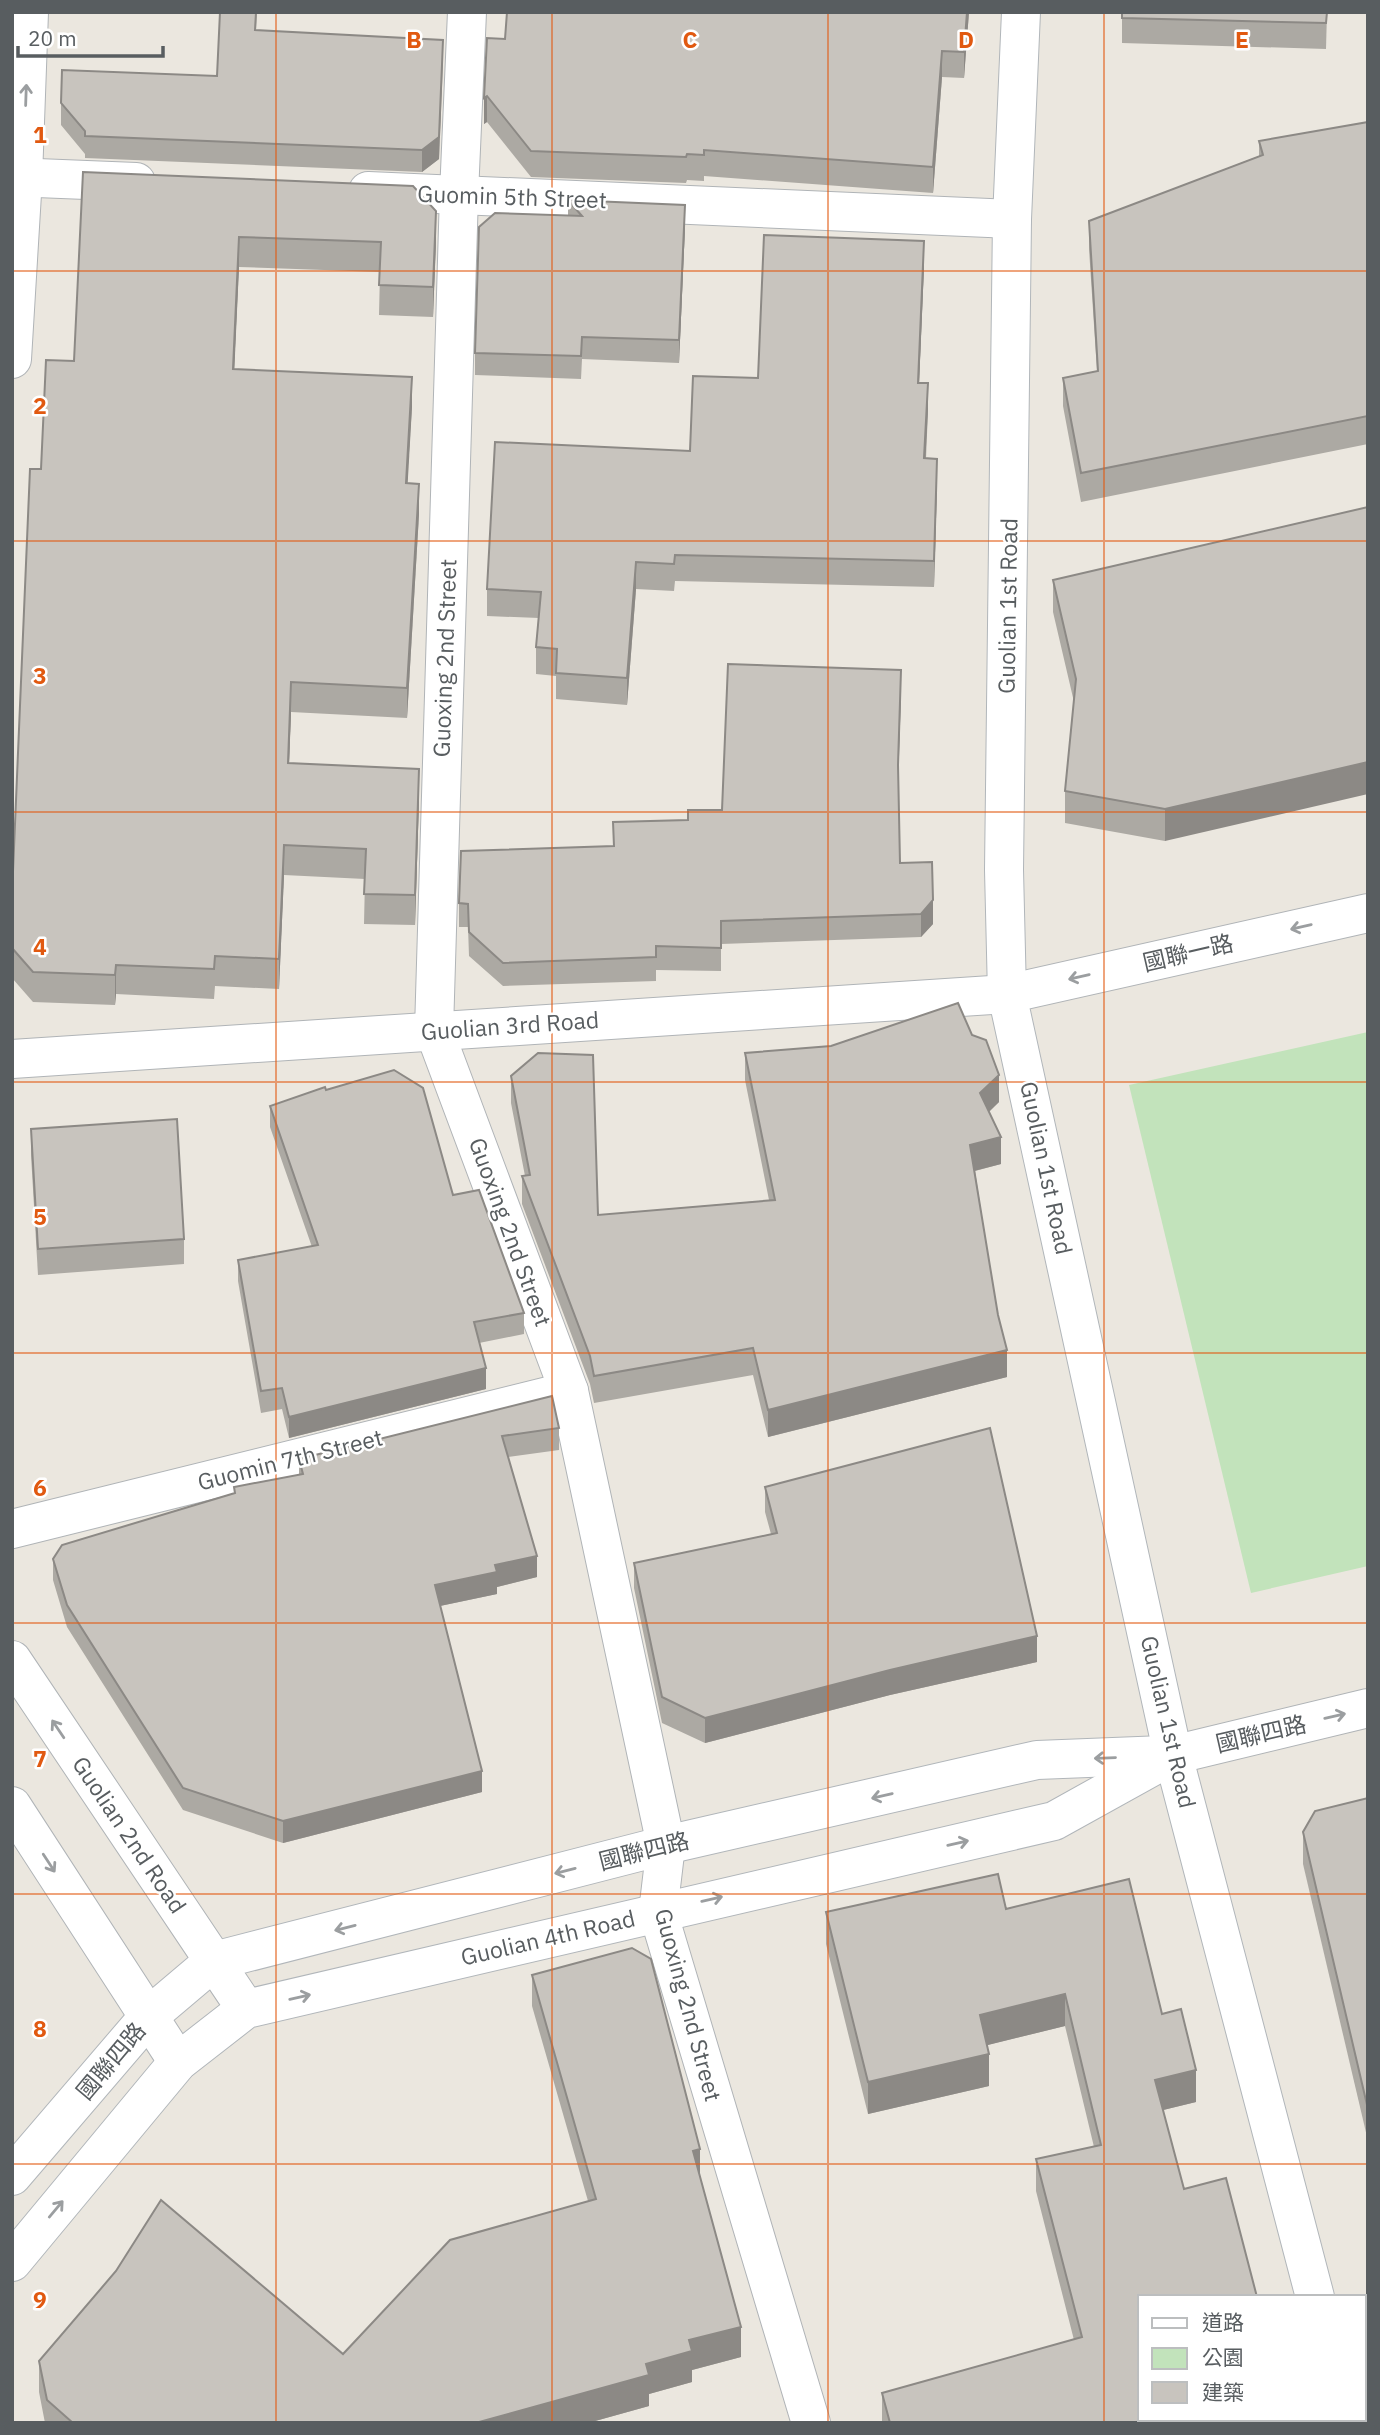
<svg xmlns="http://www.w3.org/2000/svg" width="1380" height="2435" viewBox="0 0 1380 2435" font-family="'IBM Plex Sans','Noto Sans TC',sans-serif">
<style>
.green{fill:#c2e3bb}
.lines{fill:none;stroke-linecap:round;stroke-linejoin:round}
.street-casing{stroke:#b0b4b7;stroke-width:40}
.secondary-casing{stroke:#b1b6ba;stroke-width:40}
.street{stroke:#fff;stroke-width:38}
.secondary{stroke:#fff;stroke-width:38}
.wall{fill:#aca9a3}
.shaded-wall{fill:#8c8985}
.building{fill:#c8c4be;stroke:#8c8985;stroke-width:2}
.oneway{stroke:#9b9ea0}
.grid{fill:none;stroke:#e15910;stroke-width:2;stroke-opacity:0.55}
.labels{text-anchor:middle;stroke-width:5;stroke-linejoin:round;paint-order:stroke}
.street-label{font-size:23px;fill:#585d60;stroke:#fff}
.grid-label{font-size:23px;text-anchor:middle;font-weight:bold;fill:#e15910;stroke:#fff;stroke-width:5;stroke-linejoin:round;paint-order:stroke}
</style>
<rect width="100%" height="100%" fill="#ebe7df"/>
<path class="green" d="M1368,1032V1566L1251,1593L1129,1085Z"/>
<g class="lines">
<g class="street-casing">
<g id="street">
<path d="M467,12L459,194L434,1030L569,1391L666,1845L658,1912L811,2423"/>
<path d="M12,177L136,182"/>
<path d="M368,191L1012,219"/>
<path d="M12,359L23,177L29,12"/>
<path d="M12,1059L1007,994L1368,913"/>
<path d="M12,1529L569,1391"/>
<path d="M12,1660L246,2009"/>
<path d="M1173,1755L1368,1708"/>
<path d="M12,1806L178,2062"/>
</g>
</g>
<g class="secondary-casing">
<g id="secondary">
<path d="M1021,12L1012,219L1004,870L1007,994L1173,1755L1315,2297"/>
<path d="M12,2176L149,2016L214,1961L666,1845L1037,1760L1164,1755"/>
<path d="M12,2262L178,2062L246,2009L1054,1821L1173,1755"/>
<path d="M1347,2419L1348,2423"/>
</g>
</g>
<use href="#street" class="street"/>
<use href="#secondary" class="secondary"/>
</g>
<g class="wall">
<path d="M257,12L256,30L443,63L439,159L422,172L85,158V154L61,125V103L217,76Z"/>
<path d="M507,12H969L964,78L942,77L933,193L704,176V181L687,180L686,183L531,177L487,122L484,124V98L505,39Z"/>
<path d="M1122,12H1327L1326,49L1122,43Z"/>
<path d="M1368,122V444L1081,502L1063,406V378L1097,371L1089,249V221L1259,156V141Z"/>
<path d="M83,172L436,241L433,317L379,315L380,272L239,267L234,369L412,407L407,483L419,514L407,718L291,712L289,763L419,799L415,925L364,924L365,879L284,875L279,989L215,986L214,999L116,994L115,1005L33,1002L12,978V895L41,469L74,361Z"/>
<path d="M568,200L685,227L679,363L582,359L581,379L475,375V353L568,215Z"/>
<path d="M924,267L919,383L928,410L926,459L937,485L934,587L675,581L674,591L636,589L627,705L556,699V676L536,674V647L539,618L487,616V589L690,451L758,378Z"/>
<path d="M1368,507L1165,841L1065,823V791L1074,702L1053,612V580Z"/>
<path d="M901,694L898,779L900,863L933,924L921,937L721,944V971L656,970V981L503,986L469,956L468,927H459V903L613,846V822L688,820L722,810Z"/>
<path d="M745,1053L999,1102L989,1112L1001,1164L975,1171L1007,1377L768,1437L753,1375L594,1403L590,1384L522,1204V1176H525L511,1103V1076L598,1215L769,1200L745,1080Z"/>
<path d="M326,1090L453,1195L524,1313V1334L479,1343L486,1389L289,1438L282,1409L261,1413L238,1281V1260L312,1247L270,1127V1106Z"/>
<path d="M31,1129L184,1239V1264L38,1275L31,1155Z"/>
<path d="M559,1428V1450L508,1457L537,1577L497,1587V1594L440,1606L482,1792L283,1843L183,1810L67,1627L53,1580V1559L234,1493V1487L299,1475V1459Z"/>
<path d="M765,1487L1037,1662L890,1695L705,1743L662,1723L634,1588V1563L771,1534L765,1512Z"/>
<path d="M1368,1798V2141L1303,1864V1832Z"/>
<path d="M1006,1909L1162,2014L1196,2102L1163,2110L1184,2189L1290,2423H882V2393L1074,2340L1036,2191V2159L1094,2147L1065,2026L987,2045L989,2086L868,2114L826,1944V1912Z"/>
<path d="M532,1975L700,2176L741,2357L692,2370V2382L649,2394V2406L588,2423H45L39,2392V2361L343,2354L588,2201L532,2006Z"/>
</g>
<g class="shaded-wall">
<path d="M967,12H969L964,78V52Z"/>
<path d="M443,40L439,159L422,172V150Z"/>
<path d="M942,51V77L933,193V167Z"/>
<path d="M487,96V122L484,124V98Z"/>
<path d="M685,205V227L679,363V340Z"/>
<path d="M436,211V241L433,317V287Z"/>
<path d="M239,237V267L233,399V369Z"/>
<path d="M924,241V267L918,409V383Z"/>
<path d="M412,377V407L406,513V483Z"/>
<path d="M928,383V410L924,485V458Z"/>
<path d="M937,459V485L934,587V561Z"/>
<path d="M419,484V514L407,718V688Z"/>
<path d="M636,562V589L627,705V678Z"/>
<path d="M901,670V694L898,788V765Z"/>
<path d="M291,682V712L288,793V763Z"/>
<path d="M1368,762V794L1165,841V809Z"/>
<path d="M419,769V799L415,925V895Z"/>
<path d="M284,845V875L279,989V959Z"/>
<path d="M933,900V924L921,937V914Z"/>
<path d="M116,965V994L115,1005V975Z"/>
<path d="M999,1075V1102L980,1120V1093Z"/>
<path d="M1001,1137V1164L970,1172V1145Z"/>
<path d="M1007,1350V1377L768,1437V1410Z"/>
<path d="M486,1368V1389L289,1438V1417Z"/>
<path d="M537,1556V1577L497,1587V1594L435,1607V1585L495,1565Z"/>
<path d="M1037,1636V1662L890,1695L705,1743V1718L890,1670Z"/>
<path d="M482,1771V1792L283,1843V1821Z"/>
<path d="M1065,1994V2026L980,2047V2015Z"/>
<path d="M989,2054V2086L868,2114V2082Z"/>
<path d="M1196,2070V2102L1155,2112V2080Z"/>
<path d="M700,2149V2180L693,2151Z"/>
<path d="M741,2327V2357L692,2370V2382L649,2394V2406L588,2423H479L646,2364L689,2340Z"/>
</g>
<g class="building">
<path d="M220,12H256L255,30L443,40L439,137L422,150L85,136V131L61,103L62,70L217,76Z"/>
<path d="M507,12H967L964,52L942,51L933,167L704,150V155L687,154L686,157L531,151L487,96L484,98L487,38L505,39Z"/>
<path d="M1122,12H1327L1326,23L1122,18Z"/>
<path d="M1368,122V416L1081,473L1063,378L1098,371L1089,221L1263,155L1259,141Z"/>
<path d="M83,172L413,186L436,211L433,287L379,285L381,242L239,237L233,369L412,377L406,483L419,484L407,688L291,682L288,763L419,769L415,895L364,894L366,849L284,845L279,959L215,956L214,969L116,965L115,975L33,972L12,948V895L30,469H41L46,360L74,361Z"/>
<path d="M568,200L685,205L679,340L582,337L581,356L475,353L479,227L495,213L582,216Z"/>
<path d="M764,235L924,241L918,383H928L924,458L937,459L934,561L675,555L674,564L636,562L627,678L556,673L557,649L536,647L541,592L487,589L495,442L690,451L693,376L758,378Z"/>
<path d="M1368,507V762L1165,809L1065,791L1076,679L1053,580Z"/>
<path d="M728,664L901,670L898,765L900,863L932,862L933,900L921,914L721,921V948L656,946V957L503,963L469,932L468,904L459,903L461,851L614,846L613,822L688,820V810H722Z"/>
<path d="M958,1003L972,1035L986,1040L999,1075L980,1093L1001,1137L970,1145L998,1315L1007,1350L768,1410L753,1348L594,1376L590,1356L522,1176L530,1175L511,1076L538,1053L593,1055L598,1215L775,1200L745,1053L831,1046Z"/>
<path d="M394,1070L423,1088L453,1195L479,1190L524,1313L474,1322L486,1368L289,1417L282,1388L261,1391L238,1260L318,1245L270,1106L325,1087L326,1090Z"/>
<path d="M177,1119L184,1239L38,1249L31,1129Z"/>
<path d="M552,1396L559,1428L502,1436L537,1556L495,1565L497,1572L435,1585L482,1771L283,1821L183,1788L67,1605L53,1559L62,1545L235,1493L234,1487L303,1474L299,1459Z"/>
<path d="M990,1428L1037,1636L890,1670L705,1718L662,1697L634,1563L777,1533L765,1487Z"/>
<path d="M1368,1798V2109L1303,1832L1315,1811Z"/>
<path d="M998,1874L1006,1909L1129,1879L1162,2014L1181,2009L1196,2070L1155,2080L1184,2189L1226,2178L1257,2297H1140V2419H1290V2423H890L882,2393L1082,2337L1036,2159L1101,2145L1065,1994L980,2015L989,2054L868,2082L826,1912Z"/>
<path d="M632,1948L651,1959L700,2149L693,2151L741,2327L689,2340L692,2351L646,2364L649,2375L479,2422L480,2423H73L47,2400L39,2361L116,2271L161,2200L343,2354L450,2240L596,2199L532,1975Z"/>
</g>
<defs><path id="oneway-shaft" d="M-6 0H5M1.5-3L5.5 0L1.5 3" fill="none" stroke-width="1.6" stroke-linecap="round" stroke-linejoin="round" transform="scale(1.75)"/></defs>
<g class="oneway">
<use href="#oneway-shaft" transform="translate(26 95) rotate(-88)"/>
<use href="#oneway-shaft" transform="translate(1301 927) rotate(167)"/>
<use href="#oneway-shaft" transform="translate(1079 977) rotate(167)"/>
<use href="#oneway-shaft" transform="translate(1335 1716) rotate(-13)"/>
<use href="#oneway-shaft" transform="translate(58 1729) rotate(-124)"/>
<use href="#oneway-shaft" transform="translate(1105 1758) rotate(178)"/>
<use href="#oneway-shaft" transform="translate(882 1796) rotate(167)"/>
<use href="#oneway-shaft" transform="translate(958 1843) rotate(-13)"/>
<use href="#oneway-shaft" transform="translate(49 1863) rotate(57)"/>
<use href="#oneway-shaft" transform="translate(565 1871) rotate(166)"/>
<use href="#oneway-shaft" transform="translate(712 1899) rotate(-13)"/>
<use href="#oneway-shaft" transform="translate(345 1928) rotate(166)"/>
<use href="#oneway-shaft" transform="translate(300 1997) rotate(-13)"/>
<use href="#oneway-shaft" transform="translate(56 2209) rotate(-50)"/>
</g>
<path class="grid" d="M276,12V2423M552,12V2423M828,12V2423M1104,12V2423M12,271H1368M12,541H1368M12,812H1368M12,1082H1368M12,1353H1368M12,1623H1368M12,1894H1368M12,2164H1368"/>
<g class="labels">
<g class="street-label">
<text transform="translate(512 197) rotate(2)" y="8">Guomin 5th Street</text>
<text transform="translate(1008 606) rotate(-89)" y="8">Guolian 1st Road</text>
<text transform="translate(445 658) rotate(-88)" y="8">Guoxing 2nd Street</text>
<text transform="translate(1188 953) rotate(-13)" y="8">國聯一路</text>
<text transform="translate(510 1026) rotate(-4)" y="8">Guolian 3rd Road</text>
<text transform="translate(1046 1168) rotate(78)" y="8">Guolian 1st Road</text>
<text transform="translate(510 1232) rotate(70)" y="8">Guoxing 2nd Street</text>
<text transform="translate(290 1460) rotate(-14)" y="8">Guomin 7th Street</text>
<text transform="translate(1168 1722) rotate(77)" y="8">Guolian 1st Road</text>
<text transform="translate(1261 1734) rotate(-13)" y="8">國聯四路</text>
<text transform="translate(129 1835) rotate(56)" y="8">Guolian 2nd Road</text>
<text transform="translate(644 1851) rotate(-14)" y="8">國聯四路</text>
<text transform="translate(548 1938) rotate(-13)" y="8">Guolian 4th Road</text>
<text transform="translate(688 2005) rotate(75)" y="8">Guoxing 2nd Street</text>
<text transform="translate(111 2061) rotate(-50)" y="8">國聯四路</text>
</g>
</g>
<g class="grid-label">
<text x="414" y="48">B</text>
<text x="690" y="48">C</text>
<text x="966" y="48">D</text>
<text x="1242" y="48">E</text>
<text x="40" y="143">1</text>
<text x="40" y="414">2</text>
<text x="40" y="684">3</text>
<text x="40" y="955">4</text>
<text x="40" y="1225">5</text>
<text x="40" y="1496">6</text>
<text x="40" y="1767">7</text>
<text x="40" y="2037">8</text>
<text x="40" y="2308">9</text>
</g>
<rect width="1380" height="2435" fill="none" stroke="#585d60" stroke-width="28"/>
<rect x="1138" y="2295" width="228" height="126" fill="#ffffff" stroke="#bcbebf" stroke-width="2"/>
<rect x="1152" y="2318" width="35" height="10" fill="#ffffff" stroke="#bcbebf" stroke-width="2"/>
<text x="1202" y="2330" font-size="21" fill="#585d60">道路</text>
<rect x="1152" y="2348" width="35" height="21" fill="#c2e3bb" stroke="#bcbebf" stroke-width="2"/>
<text x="1202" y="2365" font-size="21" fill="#585d60">公園</text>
<rect x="1152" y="2382" width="35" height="21" fill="#c8c4be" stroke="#bcbebf" stroke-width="2"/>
<text x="1202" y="2400" font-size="21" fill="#585d60">建築</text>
<path d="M18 46v10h145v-10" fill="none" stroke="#585d60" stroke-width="3.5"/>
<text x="28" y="46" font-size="21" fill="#585d60" stroke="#ffffff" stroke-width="5" paint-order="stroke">20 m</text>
</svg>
